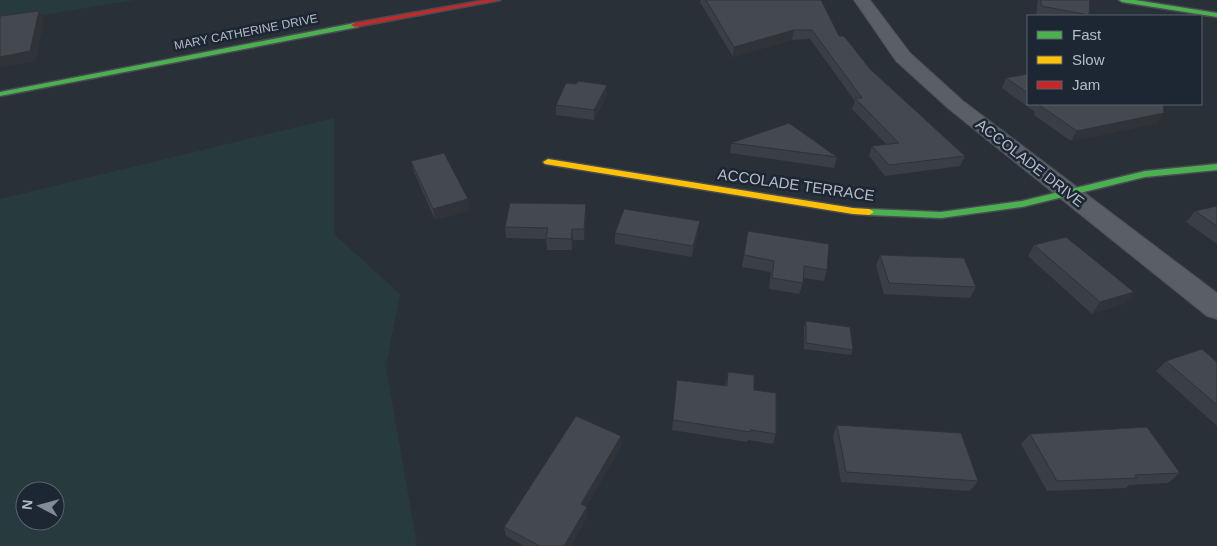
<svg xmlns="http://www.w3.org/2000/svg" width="1217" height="546" viewBox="0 0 1217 546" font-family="Helvetica,sans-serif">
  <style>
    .green { fill: #273a3e; fill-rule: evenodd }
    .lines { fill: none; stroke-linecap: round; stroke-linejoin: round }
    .street-casing { stroke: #484c53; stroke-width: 2 }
    .fast-casing { stroke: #484c53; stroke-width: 3 }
    .slow-casing { stroke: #484c53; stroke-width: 3 }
    .jam-casing { stroke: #484c53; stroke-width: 3 }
    .street { fill: #5a5e66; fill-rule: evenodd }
    .fast { fill: #4caf50; fill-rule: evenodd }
    .slow { fill: #ffc107; fill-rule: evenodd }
    .jam { fill: #c62828; fill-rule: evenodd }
    .wall { fill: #3a3f45 }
    .shaded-wall { fill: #303338 }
    .building { fill: #444950; stroke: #303338 }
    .labels { text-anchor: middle; stroke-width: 5; stroke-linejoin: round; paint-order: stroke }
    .far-street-label { font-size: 12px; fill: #b4bcc9; stroke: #1d2633 }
    .street-label { font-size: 15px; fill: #b4bcc9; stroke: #1d2633 }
  </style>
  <rect width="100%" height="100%" fill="#2a3038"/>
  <path class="green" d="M0 0H135L0 22Z
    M334 118V234L400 294 386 366 417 546H0V199ZM25 491H55V521H25Z"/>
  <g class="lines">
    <g class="street-casing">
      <path id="street" d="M854 0H870L910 53 963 101 1217 293V319L1207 316 949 109 896 61Z"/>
    </g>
    <g class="fast-casing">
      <path id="fast" d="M1119 0H1135L1217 13V17L1122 2Z
        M355 23H358V27L0 96V92Z
        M1217 164V170L1145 177 1022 207 941 218 869 215 864 212 869 209 941 212 1022 201 1145 171Z"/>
    </g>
    <g class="slow-casing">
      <path id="slow" d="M548 159 853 208 869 209 874 212 869 215 853 214 545 164 543 162Z"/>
    </g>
    <g class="jam-casing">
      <path id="jam" d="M486 0H500L355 27 351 25 355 23Z"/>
    </g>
    <use href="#street" class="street"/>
    <use href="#fast" class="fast"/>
    <use href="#slow" class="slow"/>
    <use href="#jam" class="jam"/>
  </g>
  <path class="wall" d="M701 0H821L839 36 870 69 965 156 960 166 885 176 869 156 872 146 886 144 852 109 855 101 810 39 792 40 733 57 700 2Z
    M1038 0H1090L1089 15 1088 16H1036Z
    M1028 74V104H1163L1158 123 1071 141 1034 115 1035 112 1002 88 1006 78Z
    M576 84 607 85V95L594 120 556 115V105Z
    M731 143 837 157 834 168 730 153Z
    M411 161 470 210 435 220 414 172Z
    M1217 206V244L1186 222 1195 211Z
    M586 215 584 240H573L572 250H547L546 239 506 238 505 227Z
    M748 231 827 270 824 281 803 278V283L799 294 769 289 771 272 742 267Z
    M698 232 692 257 615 244V233Z
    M1034 245 1125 303 1092 314 1028 256Z
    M880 255 976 287 970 298 884 294 876 266Z
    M806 321 853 350 851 355 804 349V327Z
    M1166 361 1217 362V426L1156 371Z
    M728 372 754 390 776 434 773 444 748 440 747 442 672 430 677 380 725 386Z
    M837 425 978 481 970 491 841 482 833 436Z
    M1030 434 1180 473 1168 483 1129 485 1126 488 1047 491 1021 444Z
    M621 436V447L586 507 587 517 571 546H524L506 536 504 527Z"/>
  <path class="shaded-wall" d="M39 11 44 20 36 61 0 68V57Z
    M794 30 792 40 733 57 734 47Z
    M607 85V95L594 120V110Z
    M1164 113 1158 123 1071 141 1077 131Z
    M468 199 470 210 435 220 433 209Z
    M586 204V215L584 240V229Z
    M700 221 698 232 692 257 693 246Z
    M572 229 573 240 572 250 571 239Z
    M1134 292 1125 303 1092 314 1100 302Z
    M621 436V447L582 514 581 504Z
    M587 507V517L571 546H564Z"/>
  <path class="building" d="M706 0H821L839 36H844L870 69 965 156 889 165 872 146 899 143 855 98H862L812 30H794L734 47Z
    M1041 0H1090L1089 15 1041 6Z
    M39 11 30 51 0 57V16Z
    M1028 74V93L1006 78Z
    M578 81 607 85 594 110 556 105 566 83 576 84Z
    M1044 104H1163L1164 113 1077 131 1039 105Z
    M789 123 837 157 731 143Z
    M444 153 468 199 433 209 411 161Z
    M510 203 586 204 584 229H572L571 239 546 238 548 228 505 227Z
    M1217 206V226L1195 211Z
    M624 209 700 221 693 246 615 233Z
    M748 231 829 244 827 270 804 266 803 283 772 278 774 261 744 255Z
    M1066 237 1134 292 1100 302 1034 245Z
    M880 255 964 258 976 287 889 283Z
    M806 321 850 327 853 350 806 343Z
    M1202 349 1217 362V405L1166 361Z
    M728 372 754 375V390L776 393V434L751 430 750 432 673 420 677 380 727 386Z
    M576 416 621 436 581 504 587 507 564 546H540L504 527Z
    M837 425 961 433 978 481 846 472Z
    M1147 427 1180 473 1135 475 1137 478 1057 481 1030 434Z"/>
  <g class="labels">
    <g class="far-street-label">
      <text transform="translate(246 32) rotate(-11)" y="4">MARY CATHERINE DRIVE</text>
    </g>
    <g class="street-label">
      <text transform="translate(1030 163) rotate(38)" y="5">ACCOLADE DRIVE</text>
      <text transform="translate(796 185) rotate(8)" y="5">ACCOLADE TERRACE</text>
    </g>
  </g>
  <rect x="1027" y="15" width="175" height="90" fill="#1d2633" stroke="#59626f"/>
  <rect x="1037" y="31" width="25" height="8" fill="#4caf50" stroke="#59626f"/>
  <text x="1072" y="40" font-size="15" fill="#b4bcc9">Fast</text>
  <rect x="1037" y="56" width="25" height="8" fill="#ffc107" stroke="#59626f"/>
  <text x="1072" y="65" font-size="15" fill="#b4bcc9">Slow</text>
  <rect x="1037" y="81" width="25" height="8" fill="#c62828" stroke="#59626f"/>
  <text x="1072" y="90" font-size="15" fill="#b4bcc9">Jam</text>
  <g transform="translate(40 506) rotate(276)"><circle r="24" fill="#1d2633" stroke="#59626f"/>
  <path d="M0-4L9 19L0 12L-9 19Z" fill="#848b96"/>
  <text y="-8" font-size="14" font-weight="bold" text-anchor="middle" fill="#b4bcc9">N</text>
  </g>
</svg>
